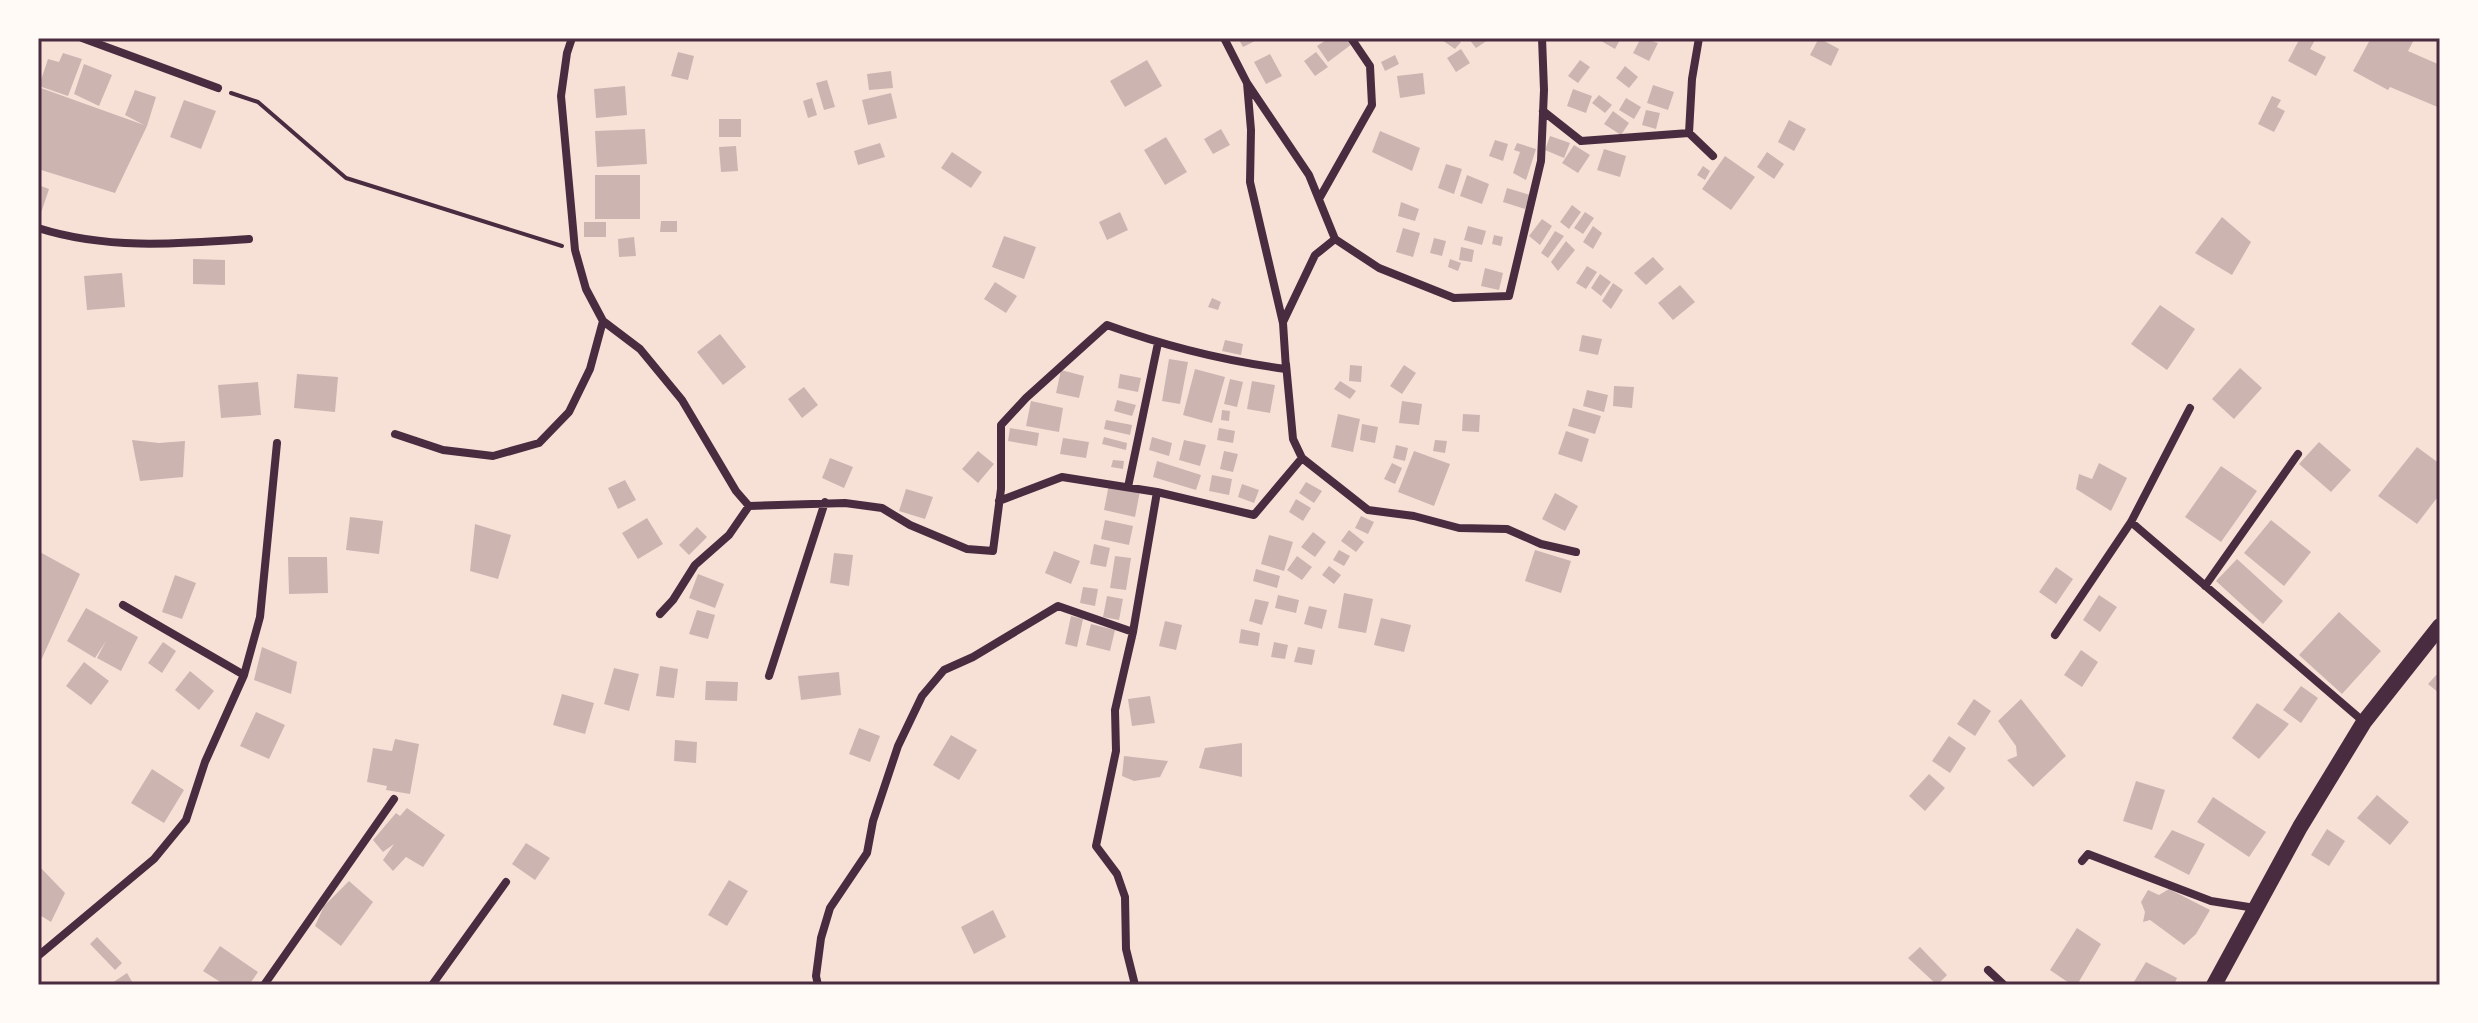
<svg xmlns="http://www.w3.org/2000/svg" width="2478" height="1023" viewBox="0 0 2478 1023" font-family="Overpass,sans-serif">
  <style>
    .building { fill: #ccb4b1 }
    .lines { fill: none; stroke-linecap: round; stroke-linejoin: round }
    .path { stroke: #4a2c40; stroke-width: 4 }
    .minor { stroke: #4a2c40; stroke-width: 8 }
    .secondary { stroke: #4a2c40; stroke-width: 16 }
    .neatline { fill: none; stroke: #4a2c40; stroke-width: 3 }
  </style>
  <rect width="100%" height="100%" fill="#f7e1d7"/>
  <path class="building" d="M1238 38H1261L1243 47Z
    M1329 38H1348L1352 44 1328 62 1317 46Z
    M1439 38H1456L1461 42 1455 49Z
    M1468 38H1491L1476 48Z
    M1596 38H1621L1615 49Z
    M1641 38 1658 43 1649 61 1633 53Z
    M1819 38 1839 49 1831 66 1810 55Z
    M2300 38H2316L2310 49 2326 57 2316 76 2288 61Z
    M2371 38H2415L2408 51 2440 65V108L2390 87 2388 90 2353 71Z
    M1461 49 1470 63 1456 72 1447 58Z
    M678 52 694 56 688 80 671 76Z
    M1316 52 1328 67 1315 76 1304 61Z
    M63 53 82 59 68 96 39 86 48 59 59 62Z
    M1270 54 1282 76 1266 84 1254 62Z
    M1395 55 1399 64 1385 71 1381 62Z
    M1147 60 1162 86 1125 107 1110 81Z
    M1580 60 1590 67 1578 83 1568 76Z
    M84 64 112 75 99 106 74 94Z
    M1625 66 1638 77 1629 88 1616 78Z
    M891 71 893 88 869 90 867 74Z
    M1423 73 1425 94 1400 98 1397 76Z
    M827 80 835 107 824 110 816 83Z
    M1653 85 1674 92 1668 110 1647 103Z
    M625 86 627 115 596 118 594 89Z
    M38 87 144 125 125 115 135 90 156 97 147 126 115 193 38 169Z
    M1573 89 1592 96 1586 113 1567 106Z
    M891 93 897 118 868 125 862 100Z
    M1599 95 1612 105 1605 113 1592 103Z
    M2272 96 2281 100 2277 107 2285 111 2274 132 2258 124Z
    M812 98 817 115 808 118 803 101Z
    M1626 98 1641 107 1634 119 1619 110Z
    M184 100 216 111 201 149 170 137Z
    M1646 110 1660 113 1656 129 1642 125Z
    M1613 111 1629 123 1621 135 1604 124Z
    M719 119H741V137H719Z
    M1789 120 1806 129 1794 151 1778 142Z
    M645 129 647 164 597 167 595 131Z
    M1221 129 1230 145 1213 154 1204 139Z
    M1380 131 1420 148 1412 171 1372 152Z
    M1550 136 1570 143 1564 158 1545 150Z
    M1166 137 1187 172 1165 185 1144 150Z
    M1495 140 1508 144 1503 161 1489 156Z
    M880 143 885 157 858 165 854 151Z
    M1517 143 1536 149 1526 180 1513 173 1520 152 1514 150Z
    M1574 145 1590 155 1578 173 1562 163Z
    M736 146 738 171 721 172 719 147Z
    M1604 149 1626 156 1620 177 1597 170Z
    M952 152 982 172 971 188 941 168Z
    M1767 152 1784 164 1774 179 1757 167Z
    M1725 156 1755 177 1731 210 1702 189Z
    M1446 164 1462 169 1454 194 1438 188Z
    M1703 166 1710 171 1705 180 1697 175Z
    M595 175H640V219H595Z
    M1467 175 1489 184 1482 204 1460 196Z
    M38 185 49 189 39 219H38Z
    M1507 188 1530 195 1525 209 1503 202Z
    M1401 202 1419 209 1415 221 1398 216Z
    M1572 205 1581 212 1569 229 1560 222Z
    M1120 212 1128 230 1107 240 1099 222Z
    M1585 212 1594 218 1583 234 1574 228Z
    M2222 217 2251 242 2232 275 2195 253Z
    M1542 219 1552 226 1540 245 1529 236Z
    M661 221H677V232H660Z
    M584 222H606V237H584Z
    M1468 226 1486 231 1482 245 1464 240Z
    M1593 226 1602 233 1593 249 1583 242Z
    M1403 228 1420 233 1413 257 1396 252Z
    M1555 231 1564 236 1548 258 1541 253Z
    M1494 235 1503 237 1501 246 1492 244Z
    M1004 236 1036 247 1024 279 992 267Z
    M634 237 636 256 619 257 618 239Z
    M1434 238 1446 241 1442 256 1430 253Z
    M1566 241 1575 250 1558 271 1551 262Z
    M1461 247 1474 250 1472 262 1459 260Z
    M1653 257 1664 269 1646 285 1634 273Z
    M193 259 225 260V285L193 284Z
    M1450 259 1461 263 1458 271 1448 267Z
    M1587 266 1597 272 1586 289 1576 283Z
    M1485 268 1503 273 1499 290 1481 286Z
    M122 273 125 307 87 310 84 276Z
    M1600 274 1611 282 1601 296 1591 288Z
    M995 282 1017 296 1006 313 984 299Z
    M1613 283 1623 290 1611 309 1602 301Z
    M1680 285 1695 302 1673 320 1658 303Z
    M1212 298 1221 302 1218 310 1208 307Z
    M2160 305 2195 329 2167 370 2131 344Z
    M720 334 746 367 723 385 697 352Z
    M1582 335 1602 339 1598 355 1579 351Z
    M1225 340 1243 344 1241 355 1222 351Z
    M1169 359 1188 362 1180 404 1162 401Z
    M1350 365 1362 366 1361 382 1349 381Z
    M1404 365 1416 373 1402 394 1390 386Z
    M2240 368 2262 388 2234 419 2212 399Z
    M1195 369 1225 377 1212 423 1183 415Z
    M1061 370 1084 376 1079 398 1056 393Z
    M297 374 338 377 335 412 294 408Z
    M1120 374 1141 378 1138 392 1118 388Z
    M1230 379 1243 382 1237 407 1224 404Z
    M1252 381 1275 385 1270 413 1247 409Z
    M1340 381 1356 391 1350 399 1334 389Z
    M258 382 261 415 221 418 218 385Z
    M1614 386 1634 387 1632 408 1613 406Z
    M804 387 818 405 802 418 788 399Z
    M1587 390 1608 395 1604 412 1583 406Z
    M1117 400 1136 405 1132 416 1114 411Z
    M1031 401 1063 408 1059 432 1026 426Z
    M1402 401 1422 404 1419 425 1399 423Z
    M1573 408 1601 416 1595 434 1568 426Z
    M1222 410 1230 411 1229 421 1221 420Z
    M1338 414 1360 419 1353 452 1331 447Z
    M1463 414 1480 415 1479 432 1462 431Z
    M1106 420 1132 425 1130 435 1104 429Z
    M1362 424 1378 427 1375 443 1360 440Z
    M1010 428 1039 433 1037 446 1008 441Z
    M1219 428 1235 431 1233 443 1217 440Z
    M1566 431 1589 439 1582 462 1558 454Z
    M1104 437 1127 443 1126 450 1102 444Z
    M1152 437 1172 443 1169 456 1149 450Z
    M1063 438 1089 442 1086 458 1060 454Z
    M132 440 159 443 185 441 183 477 140 481Z
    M1184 440 1206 445 1200 466 1179 460Z
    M1435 440 1447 441 1445 453 1433 451Z
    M2319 442 2351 470 2331 492 2299 464Z
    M1396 445 1408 448 1405 461 1393 458Z
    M2417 447 2440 464V494L2417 524 2378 496Z
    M978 451 994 464 978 483 962 469Z
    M1224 451 1238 454 1233 472 1220 469Z
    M1414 451 1450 464 1434 506 1398 492Z
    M830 458 853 467 844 488 822 478Z
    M1113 460 1124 461 1123 469 1111 467Z
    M1157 461 1201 475 1196 490 1153 477Z
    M1392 463 1402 468 1395 484 1384 479Z
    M2099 463 2127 478 2111 511 2076 489 2079 474 2092 479Z
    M2221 466 2257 491 2221 542 2185 517Z
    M1212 475 1232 479 1229 495 1209 491Z
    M625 480 636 500 618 509 608 488Z
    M1306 482 1322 491 1314 503 1299 493Z
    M1109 484 1140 491 1135 517 1104 510Z
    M1242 484 1259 490 1254 503 1238 497Z
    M906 489 933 497 925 519 899 511Z
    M1555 493 1578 506 1565 531 1542 519Z
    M1296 499 1311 508 1303 521 1289 512Z
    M1361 516 1374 522 1368 534 1355 528Z
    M350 517 383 521 379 554 346 550Z
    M647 518 663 544 638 559 622 533Z
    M1105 520 1133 526 1129 545 1101 539Z
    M2271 520 2311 552 2284 586 2244 553Z
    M475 524 511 535 498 579 470 571Z
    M697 527 707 537 689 555 679 545Z
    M1349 530 1364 542 1356 552 1341 541Z
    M1313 532 1326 542 1315 557 1301 547Z
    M1269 535 1293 542 1284 571 1261 564Z
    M1094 544 1110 548 1106 567 1090 564Z
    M1339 550 1350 556 1344 566 1333 560Z
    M1535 550 1571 561 1561 593 1525 581Z
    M38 551 80 574 38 667Z
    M1054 551 1080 561 1071 584 1045 573Z
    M834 553 853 555 849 586 830 583Z
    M1115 556 1131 558 1126 590 1110 588Z
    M1297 556 1312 567 1302 580 1287 570Z
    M288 557H327L328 593 289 594Z
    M2237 559 2283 601 2263 624 2216 581Z
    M1329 566 1341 575 1334 584 1322 575Z
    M2056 567 2073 579 2056 604 2039 592Z
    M1256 569 1280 576 1277 588 1253 581Z
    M698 574 724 584 715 608 689 598Z
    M175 575 196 583 182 619 162 612Z
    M1083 587 1098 589 1095 606 1080 603Z
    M1344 593 1373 599 1366 633 1338 628Z
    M1278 595 1299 600 1296 613 1275 608Z
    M2099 595 2117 607 2100 632 2083 620Z
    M1107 596 1123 599 1119 620 1103 617Z
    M1255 599 1269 602 1262 625 1249 621Z
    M1309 606 1327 610 1322 629 1304 624Z
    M86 608 138 637 121 671 97 658 106 641 95 658 67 641Z
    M697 610 715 615 708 639 689 634Z
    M2339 612 2381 651 2342 694 2299 655Z
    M1071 616 1083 619 1077 647 1065 644Z
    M1381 618 1411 625 1404 652 1374 645Z
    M1165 621 1182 625 1176 650 1159 646Z
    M1091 624 1115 630 1110 651 1086 645Z
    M1241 629 1260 633 1258 646 1239 643Z
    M163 642 176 651 162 673 148 663Z
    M1274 642 1288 645 1285 659 1271 657Z
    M262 647 297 662 291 694 254 680Z
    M1298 647 1315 650 1312 665 1294 662Z
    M2081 650 2098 662 2082 687 2064 675Z
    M84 662 109 681 91 705 66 686Z
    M660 666 678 669 674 698 656 696Z
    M614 668 639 674 629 711 604 704Z
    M190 671 214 691 199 710 175 690Z
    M2440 671V694L2428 684Z
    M839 672 841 695 801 700 798 676Z
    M706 681 738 682 737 701 705 700Z
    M2301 686 2318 698 2301 723 2283 710Z
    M562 694 594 703 585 734 553 725Z
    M1150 696 1155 723 1132 726 1128 699Z
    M1974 699 1991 711 1975 736 1957 724Z
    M2021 699 2066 756 2033 787 2007 760 2017 756 2016 746 1998 721Z
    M2257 703 2289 724 2259 759 2232 738Z
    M256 712 285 725 269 759 240 746Z
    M859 728 880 736 870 762 849 754Z
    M951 735 977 750 959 780 933 765Z
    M1949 736 1966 748 1950 773 1932 761Z
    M395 739 419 744 410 794 386 790 387 786 367 782 373 748 392 751Z
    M675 740 697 742 696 763 674 761Z
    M1242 743V777L1199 768 1205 748Z
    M1124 756 1168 761 1160 777 1134 781 1122 776Z
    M152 769 184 790 164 823 131 803Z
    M1929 774 1945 788 1925 811 1909 796Z
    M2136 781 2165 790 2152 830 2123 821Z
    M2377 795 2409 822 2390 845 2357 818Z
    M2213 797 2266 832 2249 857 2197 822Z
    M407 808 445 835 423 867 406 857 393 871 383 860 394 844 383 852 373 840 396 813 400 816Z
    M2327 829 2345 841 2329 866 2311 855Z
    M2172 830 2205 844 2189 875 2154 857Z
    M526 843 550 858 535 880 512 864Z
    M38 865 65 893 51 922 38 914Z
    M729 880 748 891 727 926 708 915Z
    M349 881 373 902 341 946 315 926 324 906Z
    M2169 889 2210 910 2196 934 2184 945 2150 920 2143 922 2145 912 2141 902 2148 890 2159 895Z
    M993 910 1006 937 974 954 961 927Z
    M2077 928 2101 944 2077 985H2072L2050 970Z
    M97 937 122 963 115 970 90 944Z
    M220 946 258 972 249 985H225L203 971Z
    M1920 947 1947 975 1937 985 1908 958Z
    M2146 962 2177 978 2174 985H2132Z
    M127 973 134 985H109Z"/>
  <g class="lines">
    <path class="path" d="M231 93 258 102 346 178 562 246"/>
    <path class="minor" d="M82 38 218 88
      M572 38 567 53 561 96 575 250 586 289 603 321 640 349 682 400 736 491 749 506 729 535 695 565 673 600 660 614
      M1699 38 1692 79 1689 133 1713 156
      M1247 83 1309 175 1335 239 1379 268 1454 298 1509 296 1541 161 1544 90 1542 38
      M1543 111 1581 141 1689 133
      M1319 199 1372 105 1370 66 1351 38
      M38 228C107 250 178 244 249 239
      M1283 322 1315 255 1335 239
      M1286 364 1293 439 1302 458 1368 510 1414 516 1459 528 1507 529 1541 544 1576 552
      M395 434 443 450 493 456 539 443 569 412 590 369 603 321
      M1128 487 1158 343
      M1157 492 1254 515 1302 458
      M999 501 1062 477 1157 492 1133 632 1115 710 1116 751 1096 846 1117 874 1125 897 1126 949 1135 985
      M749 506 845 503 882 508 910 525 967 549 993 551 1001 489V425L1026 398 1107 325C1165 346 1225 361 1286 369L1283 323 1250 182 1251 130 1247 83 1224 38
      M2131 522 2364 722
      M2205 586 2298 454
      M123 605 244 675
      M2055 635 2131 522 2190 408
      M769 676 825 502
      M2082 861 2088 854 2211 901 2255 908
      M38 956 154 859 186 820 205 762 244 675 260 617 277 443
      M1988 970 2004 985
      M264 985 394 799
      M432 985 506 882
      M818 985 816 976 821 938 830 908 867 853 873 821 898 746 922 696 944 670 973 657 1058 606 1133 632"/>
    <path class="secondary" d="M2214 985 2300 827 2364 722 2440 626"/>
  </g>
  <rect width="2478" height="1023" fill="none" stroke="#fffaf5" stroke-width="80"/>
  <rect x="40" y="40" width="2398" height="943" class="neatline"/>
</svg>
